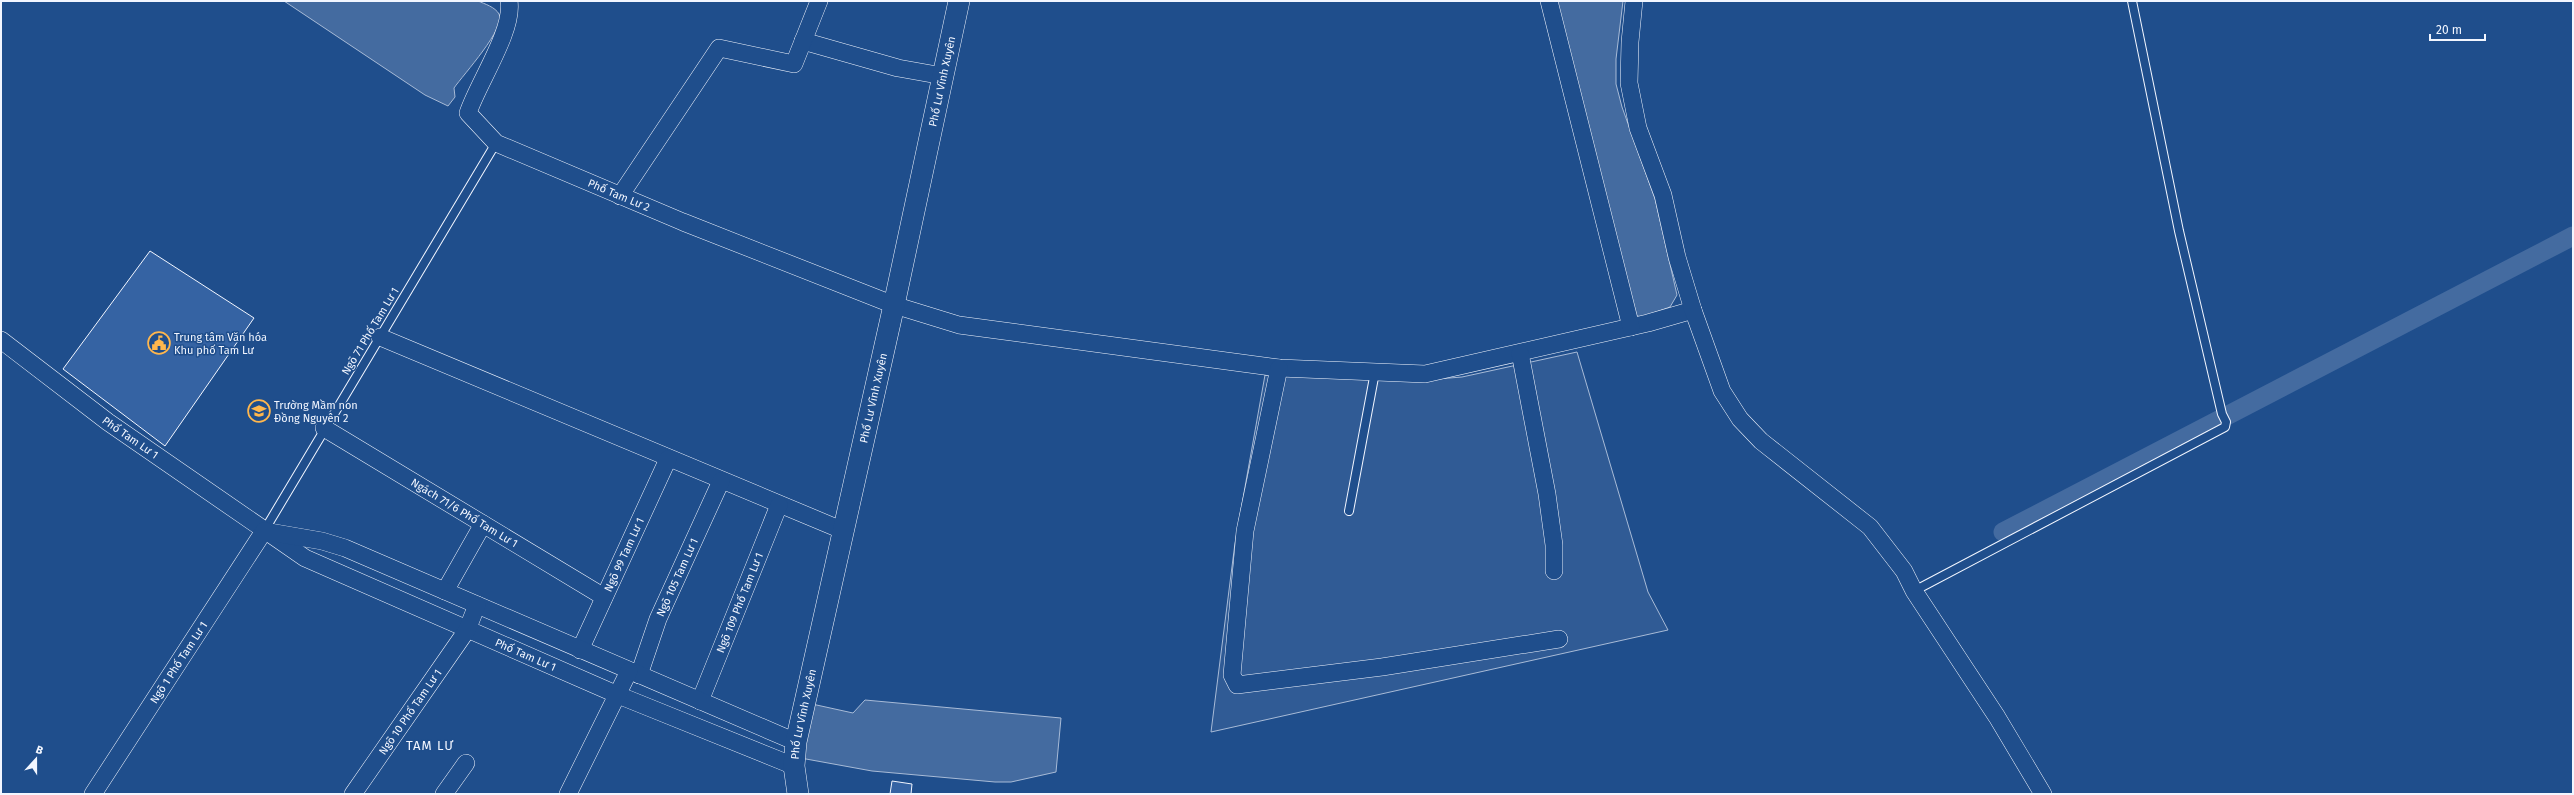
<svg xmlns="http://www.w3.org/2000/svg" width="2574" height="795" viewBox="0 0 2574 795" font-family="'Fira Sans',sans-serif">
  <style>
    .built { fill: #305b95; stroke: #a8bbd7 }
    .water { fill: #446ba0; stroke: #a8bbd7 }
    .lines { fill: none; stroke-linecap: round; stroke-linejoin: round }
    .canal { stroke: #446ba0; stroke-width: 19 }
    .building { fill: #3563a3; stroke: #f2f6ff }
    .service-casing { stroke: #f2f6ff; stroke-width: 10 }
    .minor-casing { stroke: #f2f6ff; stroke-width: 18 }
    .tertiary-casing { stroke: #f2f6ff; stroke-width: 22 }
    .service { stroke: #1f4e8c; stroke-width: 8 }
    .minor { stroke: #1f4e8c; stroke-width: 17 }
    .tertiary { stroke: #1f4e8c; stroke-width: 21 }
    .labels { text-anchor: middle; stroke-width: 3; stroke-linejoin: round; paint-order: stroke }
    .street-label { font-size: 11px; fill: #f2f6ff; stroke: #1f4e8c }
    .poi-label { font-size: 11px; fill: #f2f6ff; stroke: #1f4e8c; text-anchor: start }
    .quarter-label { font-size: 13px; letter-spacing: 1px; fill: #f2f6ff; stroke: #1f4e8c }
  </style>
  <rect width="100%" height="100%" fill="#1f4e8c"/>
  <path class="built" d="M1577 352 1648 592 1668 630 1211 732 1235 543 1265 375 1411 381 1462 377Z"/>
  <path class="water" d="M284 1H478C485 4 495 7 499 14 507 27 463 75 454 88L455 97 448 106 425 95Z
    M1556 1H1623L1616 59V84L1622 107 1655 199 1677 295 1670 307 1642 317 1633 315Z
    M865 700 1061 718 1056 772 1011 782H995L872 771 795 757 812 704 853 713Z"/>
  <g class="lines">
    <path class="canal" d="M2003 532 2573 236"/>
  </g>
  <path class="building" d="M150 251 254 318 165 446 63 369Z
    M892 781 912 784 911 794H890Z"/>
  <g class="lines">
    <g class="service-casing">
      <path id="service" d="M1349 511 1375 372
        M264 531 496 143
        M1914 591 2225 427 2226 422 2222 414 2179 231 2132 1"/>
    </g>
    <g class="minor-casing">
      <g id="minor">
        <path id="s1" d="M509 1C514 30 478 83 468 113L496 143 683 222 894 305 959 325 1279 368 1425 374 1648 323 1693 310"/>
        <path d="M1549 1 1631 327"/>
        <path d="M1634 1 1630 42 1629 83 1638 128 1663 195 1677 257 1693 310 1722 391 1740 419 1761 441 1870 527 1904 571 1914 591 1997 717 2043 794"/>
        <path d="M803 41 898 68 943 76"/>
        <path d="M620 196 719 48 794 64 819 1"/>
        <path d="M380 337 844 531"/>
        <path id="s2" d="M1 340 108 422 305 558 618 695 794 766"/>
        <path d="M1520 353 1547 494 1554 545V571"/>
        <path d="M1279 368 1245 531 1232 675 1237 685 1382 667 1559 639"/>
        <path id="s3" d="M324 428 604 597"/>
        <path d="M445 591 483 524"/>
        <path id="s4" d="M580 650 668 459"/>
        <path id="s5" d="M639 675 658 619 721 481"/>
        <path id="s6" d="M700 701 779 505"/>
        <path id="s7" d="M93 794 264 531 322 541 345 548 796 742"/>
        <path id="s8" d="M353 794 467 630 477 605"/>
        <path d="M444 794 466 763"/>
        <path d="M568 794 629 671"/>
      </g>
    </g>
    <g class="tertiary-casing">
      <g id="tertiary">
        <path id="s9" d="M798 794 794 766 796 742 894 305 959 1"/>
      </g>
    </g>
    <use href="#service" class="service"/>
    <use href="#minor" class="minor"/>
    <use href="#tertiary" class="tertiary"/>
  </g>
  <defs>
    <g id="civic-ring" transform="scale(1.15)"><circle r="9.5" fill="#1f4e8c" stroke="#ffb74d" stroke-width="1.5"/><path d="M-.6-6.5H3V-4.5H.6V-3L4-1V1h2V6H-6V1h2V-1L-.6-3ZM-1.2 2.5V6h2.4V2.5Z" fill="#ffb74d"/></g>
    <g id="school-ring" transform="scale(1.15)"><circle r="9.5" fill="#1f4e8c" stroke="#ffb74d" stroke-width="1.5"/><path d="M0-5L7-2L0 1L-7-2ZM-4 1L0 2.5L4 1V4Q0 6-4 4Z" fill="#ffb74d"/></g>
  </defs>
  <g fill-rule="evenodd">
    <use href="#civic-ring" x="159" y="343"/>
    <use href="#school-ring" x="259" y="411"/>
  </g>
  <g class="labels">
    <g class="street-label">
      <text dy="4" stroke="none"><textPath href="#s9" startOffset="729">Phố Lư Vĩnh Xuyên</textPath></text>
      <text dy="4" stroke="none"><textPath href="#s1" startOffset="295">Phố Tam Lư 2</textPath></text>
      <text transform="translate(370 331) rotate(-59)" y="4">Ngõ 71 Phố Tam Lư 1</text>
      <text dy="4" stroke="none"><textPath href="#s9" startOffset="405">Phố Lư Vĩnh Xuyên</textPath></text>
      <text dy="4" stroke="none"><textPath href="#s2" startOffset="162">Phố Tam Lư 1</textPath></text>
      <text dy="4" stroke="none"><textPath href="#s3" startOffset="164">Ngách 71/6 Phố Tam Lư 1</textPath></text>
      <text dy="4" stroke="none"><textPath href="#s4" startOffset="105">Ngõ 99 Tam Lư 1</textPath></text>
      <text dy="4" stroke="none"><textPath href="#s5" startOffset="105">Ngõ 105 Tam Lư 1</textPath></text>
      <text dy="4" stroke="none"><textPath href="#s6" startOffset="106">Ngõ 109 Phố Tam Lư 1</textPath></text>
      <text dy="4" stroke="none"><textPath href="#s2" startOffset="615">Phố Tam Lư 1</textPath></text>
      <text dy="4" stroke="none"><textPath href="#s7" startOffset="157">Ngõ 1 Phố Tam Lư 1</textPath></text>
      <text dy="4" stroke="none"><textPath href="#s8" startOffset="100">Ngõ 10 Phố Tam Lư 1</textPath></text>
      <text dy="4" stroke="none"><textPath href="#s9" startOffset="81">Phố Lư Vĩnh Xuyên</textPath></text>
    </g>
    <g class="poi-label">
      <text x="174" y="341">Trung tâm Văn hóa<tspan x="174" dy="13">Khu phố Tam Lư</tspan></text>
      <text x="274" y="409">Trường Mầm non<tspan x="274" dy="13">Đồng Nguyên 2</tspan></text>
    </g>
    <g class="quarter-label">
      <text x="430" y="750">TAM LƯ</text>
    </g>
  </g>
  <rect width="2574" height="795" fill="none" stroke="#f2f6ff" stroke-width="4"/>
  <g transform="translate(36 759) rotate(21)" stroke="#1f4e8c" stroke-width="3" paint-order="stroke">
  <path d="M0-3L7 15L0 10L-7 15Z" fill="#f2f6ff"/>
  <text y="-6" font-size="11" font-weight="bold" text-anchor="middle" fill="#f2f6ff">B</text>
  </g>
  <path d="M2430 34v6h55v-6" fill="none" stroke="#f2f6ff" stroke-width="2"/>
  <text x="2436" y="34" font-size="12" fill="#f2f6ff" stroke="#1f4e8c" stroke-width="3" paint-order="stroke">20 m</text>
</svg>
